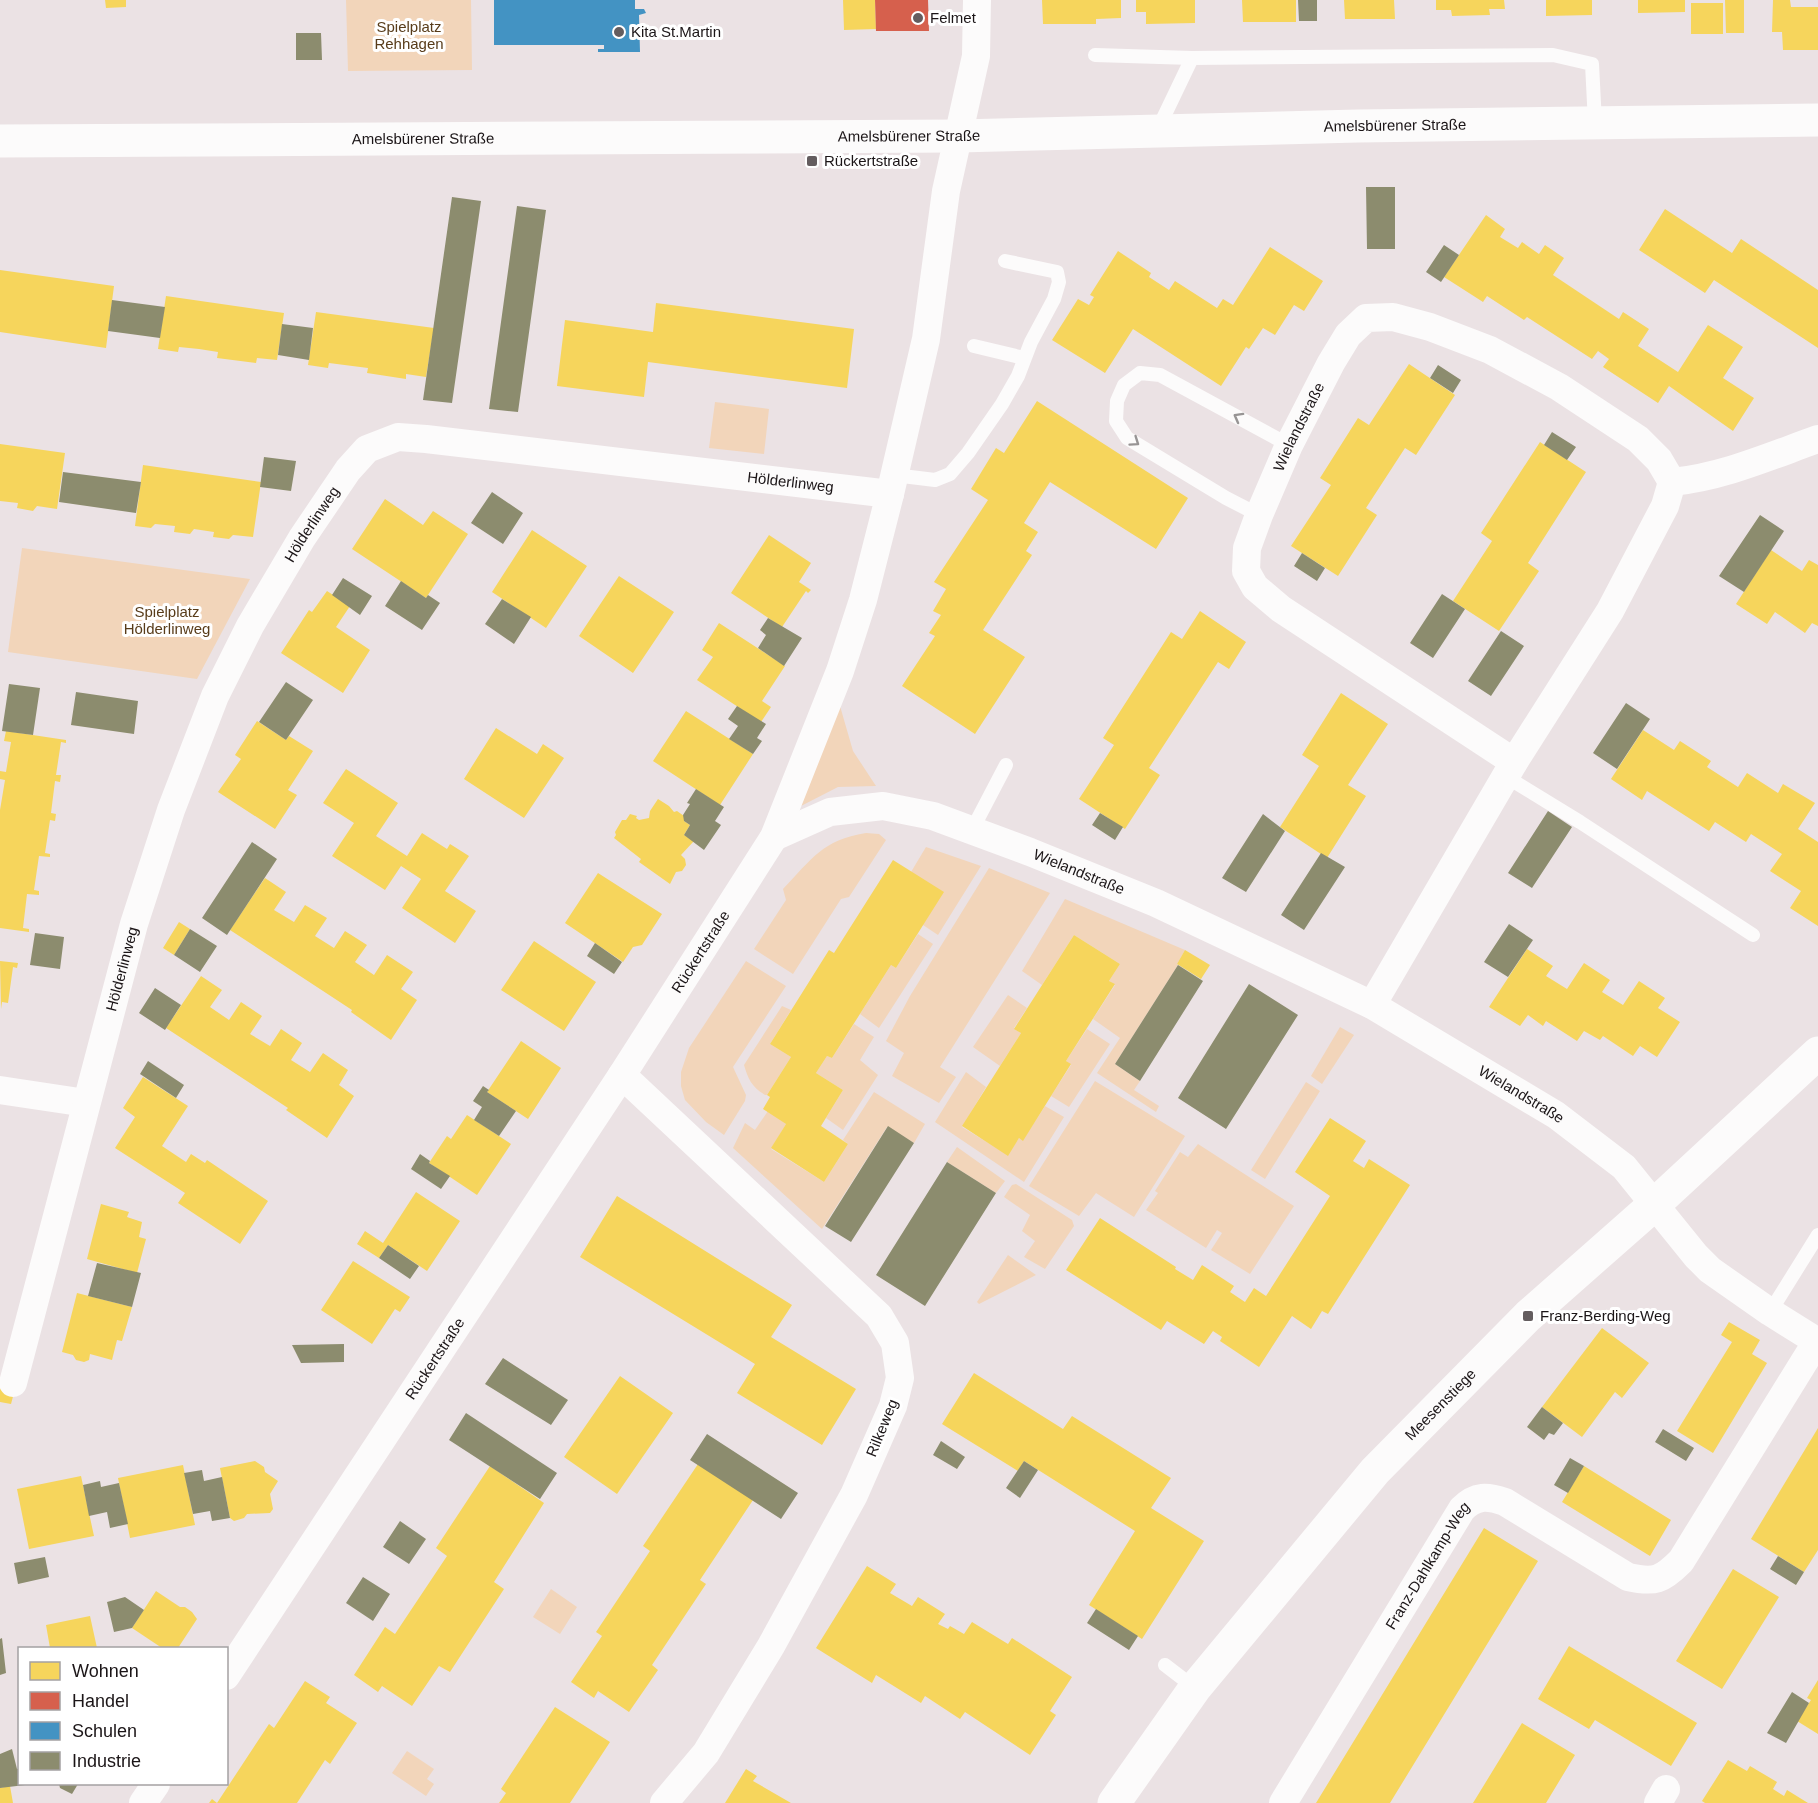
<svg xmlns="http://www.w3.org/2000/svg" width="1818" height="1803" viewBox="0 0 1818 1803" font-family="Arial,sans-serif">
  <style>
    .green { fill: #f2d5ba }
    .homes { fill: #f6d55c }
    .shops { fill: #d6604d }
    .schools { fill: #4393c3 }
    .industry { fill: #8c8c6e }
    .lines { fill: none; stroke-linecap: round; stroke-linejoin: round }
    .service { stroke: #fcfbfb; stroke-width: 14 }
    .minor { stroke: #fcfbfb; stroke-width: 28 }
    .tertiary { stroke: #fcfbfb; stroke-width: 33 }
    .oneway { stroke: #979494 }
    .poi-dot { fill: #645d5f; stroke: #fff; stroke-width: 2 }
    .labels { text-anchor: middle; stroke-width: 6; stroke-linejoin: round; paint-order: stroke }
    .poi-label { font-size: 15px; fill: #1b1517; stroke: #fff; text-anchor: start }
    .park-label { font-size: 15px; fill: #583c1a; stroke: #fff }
    .street-label { font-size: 15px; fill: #1b1517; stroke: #fff }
  </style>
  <rect width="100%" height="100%" fill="#ebe2e4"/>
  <path class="green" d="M346 0H471L472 70 348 71Z
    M715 402 769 409 764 454 709 448Z
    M22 548 250 579 197 679 8 652Z
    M840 706 853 751 876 786 838 787 801 806Z
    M866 833 879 834 886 840 849 897 841 899 793 974 754 949 786 900 783 889C812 859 822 840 866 833Z
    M926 847 981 866 938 935 923 925 911 872Z
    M989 868 1050 893 940 1067 956 1077 939 1103 892 1076 904 1053 886 1041 910 996Z
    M1065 899 1185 950 1177 964 1178 965 1115 1064 1140 1081 1134 1090 1159 1106 1156 1112 1097 1073 1120 1038 1093 1019 1115 985 1109 981 1120 964 1074 935 1042 985 1022 971Z
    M918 934 933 944 879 1028 860 1014 891 965 896 968Z
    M746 961 786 986 733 1067 746 1095 745 1101 724 1135 706 1122 685 1100 681 1086V1072L689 1048Z
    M1008 995 1027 1008 1014 1028 1021 1033 1000 1066 973 1047Z
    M782 1006 791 1010 770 1044 791 1057 767 1095H765C752 1087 748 1079 744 1065Z
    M854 1024 874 1037 860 1060 878 1075 843 1130 826 1118 843 1090 816 1073 827 1056 832 1058Z
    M1340 1027 1354 1035 1322 1084 1311 1076Z
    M1087 1029 1110 1044 1069 1107 1051 1096 1071 1065 1066 1061Z
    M966 1072 986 1087 962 1127 1008 1155 1019 1138 1023 1140 1045 1106 1064 1117 1024 1182 935 1122Z
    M1095 1081 1185 1136 1134 1217 1096 1193 1079 1216 1029 1186Z
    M1306 1082 1320 1091 1265 1179 1251 1170Z
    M874 1092 925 1124 914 1143 887 1127 822 1229 733 1148 745 1123 755 1130 768 1111 786 1124 771 1149 824 1182 848 1144 843 1140Z
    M1198 1144 1294 1206 1250 1274 1211 1250 1222 1233 1217 1230 1206 1248 1146 1210 1158 1193 1155 1191 1180 1152 1188 1157Z
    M957 1147 1005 1181 996 1193 947 1162Z
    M1016 1184 1072 1220 1074 1226 1045 1269 1024 1257 1035 1241 1022 1231 1030 1215 1004 1197 1012 1185Z
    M1008 1255 1036 1275 979 1304 977 1302Z
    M551 1589 577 1607 560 1634 533 1617Z
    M407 1751 434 1769 427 1779 434 1784 426 1796 392 1773Z"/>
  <path class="homes" d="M105 0H126V7L106 8Z
    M843 0H875L876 29 844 30Z
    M1042 0H1121V18L1096 19V24H1043Z
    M1136 0H1195V23L1146 24V12H1136Z
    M1242 0H1296V22H1243Z
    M1344 0H1394L1395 19H1345Z
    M1436 0H1504L1505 9H1489L1490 15 1452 16 1451 10H1436Z
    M1546 0H1592V15L1546 16Z
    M1638 0H1685V12L1638 13Z
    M1725 0H1744V33H1726Z
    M1773 0H1790L1791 7H1818V50H1783L1782 32H1772Z
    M1691 3H1723V34H1691Z
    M1665 209 1732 253 1741 239 1818 290V348L1714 280 1705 293 1639 250Z
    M1486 215 1505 229 1500 237 1518 248 1522 242 1539 254 1545 245 1564 258 1553 275 1619 319 1623 312 1649 329 1638 346 1678 372 1708 325 1743 347 1723 378 1754 398 1733 431 1669 386 1658 403 1603 367 1609 359 1598 351 1592 359 1527 317 1524 320 1487 296 1483 302 1444 277Z
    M1270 247 1323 281 1304 311 1294 305 1275 335 1263 328 1249 349 1246 347 1221 386 1133 329 1105 373 1052 340 1078 299 1089 305 1094 297 1090 295 1118 251 1151 273 1149 277 1169 290 1175 281 1217 308 1223 299 1233 305Z
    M0 270 114 286 106 348 0 332Z
    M166 296 284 313 277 360 257 358 256 363 217 358 218 352 199 349 179 347 178 352 158 349Z
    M656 303 854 329 847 388 648 362 644 397 557 386 565 320 653 332Z
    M316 312 434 328 426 377 406 374V379L367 373 368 368 329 363 328 368 308 365Z
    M1409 364 1455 395 1416 455 1405 448 1366 508 1377 515 1338 576 1291 546 1331 485 1320 478 1358 418 1369 425Z
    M1037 401 1188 498 1156 549 1050 482 1024 523 1038 532 1026 551 1032 555 983 630 1025 657 975 734 902 686 935 636 929 633 941 615 933 611 946 589 934 582 988 500 971 489 996 448 1004 453Z
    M1540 442 1586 472 1528 563 1539 571 1499 631 1453 601 1492 541 1481 533Z
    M0 444 65 453 57 509 37 506 33 511 17 508 18 503 0 501Z
    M143 465 261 482 253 537 233 535 229 539 213 537 214 532 194 529 190 534 174 532 175 526 155 524 151 528 135 526Z
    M385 499 423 525 433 511 468 534 426 598 352 549Z
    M532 530 587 566 546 628 492 592Z
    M769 535 811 563 799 582 811 590 808 593 806 591 782 627 731 593Z
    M1771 550 1802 571 1809 560 1818 565V626L1812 623 1805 633 1775 612 1767 624 1736 604Z
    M619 576 674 612 633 673 579 636Z
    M327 591 350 606 336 627 370 650 343 693 281 653 309 610 312 612Z
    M1200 611 1246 642 1229 669 1218 662 1201 688 1149 768 1160 775 1125 829 1079 799 1114 745 1103 738 1171 632 1182 639Z
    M719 623 785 666 762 701 771 707 761 722 697 680 713 657 702 650Z
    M1341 693 1388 724 1348 785 1366 796 1327 858 1280 827 1319 766 1302 755Z
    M686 711 753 754 720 805 653 761Z
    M257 721 286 740 289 736 313 751 288 790 297 795 275 829 218 792 241 759 235 755Z
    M496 728 537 754 543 744 564 758 524 818 464 779Z
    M1643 730 1674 750 1680 741 1711 761 1707 767 1738 787 1747 773 1778 793 1783 784 1815 803 1798 829 1818 842V926L1790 908 1801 891 1770 871 1782 854 1751 834 1746 842 1715 822 1709 831 1647 791 1642 800 1611 779Z
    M6 731 66 740V743L61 742 56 775H61L60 782 55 781 51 813 56 814 55 821 50 820 45 853 50 854V857L39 856 34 890 39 891V895L27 894 23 928 29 929V932L0 928V810L5 780 0 779V771L6 772 11 742 4 741Z
    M346 769 398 803 376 836 407 856 422 833 447 849 450 844 469 856 445 891 476 911 455 943 402 908 421 879 401 866 385 890 332 856 354 823 323 803Z
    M658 799 669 806 674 812 677 811 684 816V821L690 825 684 835 694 841 681 855 685 859 686 865 682 871 676 872 670 884 639 862 641 859 614 838 616 835 615 832 622 820H626L630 814 637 816 636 818 639 820 649 818 650 811Z
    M893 860 944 892 896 968 891 965 832 1058 827 1056 816 1073 843 1090 821 1126 848 1144 824 1182 771 1148 786 1124 763 1109 770 1097 767 1095 791 1057 770 1044 829 950 834 953Z
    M598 873 662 914 642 945 633 947 623 962 565 923Z
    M265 878 286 892 274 910 294 922 305 905 327 918 315 936 334 948 345 931 367 945 355 962 374 975 387 955 413 972 401 989 417 1000 391 1040 351 1012 352 1010 230 930Z
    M179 922 190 929 174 955 163 948Z
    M1074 935 1120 964 1109 981 1115 984 1066 1061 1071 1064 1023 1141 1019 1138 1008 1156 962 1126 1021 1033 1014 1029Z
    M534 941 596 982 564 1031 501 990Z
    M1527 949 1553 966 1546 976 1567 989 1584 963 1610 980 1602 992 1623 1005 1639 981 1665 998 1658 1008 1680 1022 1657 1057 1640 1046 1633 1056 1603 1036 1600 1040 1584 1031 1577 1041 1546 1021 1543 1026 1528 1015 1520 1026 1489 1007Z
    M1185 950 1210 965 1201 979 1177 964Z
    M0 961 18 963 17 968 13 967 8 1003 2 1002 1 1009Z
    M201 976 222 990 210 1007 229 1020 241 1002 262 1016 250 1034 270 1046 281 1029 302 1043 291 1060 310 1072 323 1053 348 1070 339 1085 354 1096 327 1138 286 1110 288 1108 166 1028Z
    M521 1041 561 1068 528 1119 487 1092Z
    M143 1077 188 1106 162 1146 186 1162 191 1154 205 1163 207 1160 268 1201 240 1244 178 1203 185 1193 115 1148 135 1117 123 1108Z
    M467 1115 511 1144 477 1195 429 1163 447 1136 451 1139Z
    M1330 1118 1366 1141 1353 1161 1364 1168 1369 1159 1410 1185 1328 1314 1322 1311 1311 1329 1292 1316 1259 1367 1220 1341 1222 1337 1213 1331 1204 1344 1167 1321 1161 1330 1066 1270 1100 1218 1176 1267 1175 1269 1193 1280 1202 1265 1234 1286 1230 1292 1245 1302 1254 1288 1266 1296 1330 1196 1295 1172Z
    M416 1192 460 1221 427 1271 388 1245 379 1258 357 1244 365 1231 383 1243Z
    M617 1196 792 1305 771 1337 856 1389 822 1445 737 1393 755 1364 580 1257Z
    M101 1204 129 1212 127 1217 142 1222 139 1237 146 1239 137 1273 87 1259Z
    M353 1261 410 1297 400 1312 395 1309 372 1344 321 1310Z
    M77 1293 132 1307 122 1341 117 1340 112 1360 90 1354 89 1360 84 1362 76 1360 73 1355 62 1352Z
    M1729 1322 1760 1340 1752 1354 1767 1363 1713 1453 1677 1431 1732 1342 1721 1335Z
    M1602 1328 1649 1363 1622 1398 1615 1392 1582 1437 1542 1407Z
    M974 1373 1063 1429 1072 1416 1171 1478 1151 1508 1204 1541 1142 1639 1089 1605 1135 1531 1024 1461 1018 1471 942 1424Z
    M620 1376 673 1413 617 1494 564 1457Z
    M0 1385 15 1389 11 1404 0 1402Z
    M1818 1428V1550L1804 1572 1751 1539Z
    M255 1461 264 1467 265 1472 278 1481 270 1494 273 1509 270 1513 247 1514 244 1518 234 1521 230 1518 220 1468Z
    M698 1464 753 1500 700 1580 706 1584 652 1665 658 1670 629 1712 598 1691 594 1698 571 1682 602 1636 596 1632 650 1551 643 1546Z
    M183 1465 195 1525 130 1538 118 1478Z
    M490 1466 544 1503 494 1582 504 1589 450 1672 439 1666 412 1706 382 1686 378 1692 354 1675 385 1627 395 1634 447 1556 436 1548Z
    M1584 1466 1671 1520 1650 1556 1562 1502Z
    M81 1476 94 1536 29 1549 17 1489Z
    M1484 1528 1538 1561 1390 1803H1316Z
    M867 1566 896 1584 890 1593 912 1606 918 1597 945 1614 938 1624 948 1629 950 1626 964 1634 972 1622 1008 1644 1012 1638 1072 1677 1050 1711 1056 1715 1030 1755 965 1712 960 1719 925 1696 921 1703 876 1675 872 1683 816 1648Z
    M1733 1569 1779 1597 1722 1689 1676 1661Z
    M156 1591 180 1607H185L192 1612 197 1619 178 1648H162L132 1628Z
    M90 1616 97 1648H50L46 1625Z
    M1569 1646 1697 1723 1671 1766 1595 1720 1589 1729 1538 1699Z
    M1818 1680V1734L1797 1721 1811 1700 1807 1698Z
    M305 1681 330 1697 326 1703 357 1723 330 1764 325 1760 297 1803H209L212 1799 217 1803 269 1724 274 1728Z
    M555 1707 610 1742 570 1803H499L506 1793 501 1789Z
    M1522 1723 1575 1755 1546 1803H1473Z
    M1728 1760 1747 1771 1750 1766 1777 1782 1773 1789 1784 1796 1787 1790 1808 1803H1705L1702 1801Z
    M746 1769 757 1776 753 1781 791 1803H725Z
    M10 1786 13 1803H0V1788Z"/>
  <path class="shops" d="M875 0H928L929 31H876Z"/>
  <path class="schools" d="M494 0H635V9H644L646 13 639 15 640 52H598V49H604V45H494Z"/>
  <path class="industry" d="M1298 0H1317V21H1299Z
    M296 33H321L322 60H296Z
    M1366 187H1395V249H1367Z
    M452 197 481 201 452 403 423 400Z
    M517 206 546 210 518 412 489 409Z
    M1444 245 1459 255 1441 282 1426 272Z
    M112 300 165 307 160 338 108 331Z
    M282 324 313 328 309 360 278 355Z
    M1438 365 1461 380 1453 393 1430 378Z
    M1552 432 1576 447 1567 460 1544 445Z
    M264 457 296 461 291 491 260 487Z
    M63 472 141 482 136 513 59 502Z
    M492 492 523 513 503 544 471 523Z
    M1760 515 1784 531 1744 592 1719 576Z
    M1302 553 1325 568 1317 581 1294 566Z
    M343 578 372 596 360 615 332 595Z
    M401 581 426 598 428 595 440 603 422 630 385 606Z
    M1442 594 1465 609 1433 658 1410 643Z
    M502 599 531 617 514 644 485 624Z
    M768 618 802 638 784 666 758 648 766 635 760 630Z
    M1501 631 1524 646 1491 696 1468 681Z
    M286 682 313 700 286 740 259 722Z
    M9 684 40 688 33 735 2 731Z
    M76 692 138 701 134 734 71 725Z
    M1626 703 1650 719 1617 769 1593 753Z
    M737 706 766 724 757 738 762 741 753 754 729 739 738 726 728 719Z
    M696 789 724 807 715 821 721 825 704 850 684 835 690 825 684 821 683 815 690 804 687 803Z
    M1548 811 1572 827 1532 888 1508 873Z
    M1100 813 1123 827 1115 840 1092 825Z
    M1263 814 1285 831 1246 892 1222 878Z
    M252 842 277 859 227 935 202 918Z
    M1321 853 1345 867 1304 930 1281 915Z
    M1509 924 1533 940 1508 977 1484 962Z
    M190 929 217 946 200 972 174 955Z
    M35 933 64 937 60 969 30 965Z
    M595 943 622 962 614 974 587 956Z
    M1178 965 1203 981 1140 1081 1115 1064Z
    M1249 984 1298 1015 1226 1129 1178 1098Z
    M155 988 181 1005 165 1030 139 1013Z
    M148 1061 184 1085 176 1098 140 1074Z
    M483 1086 489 1090 487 1092 516 1111 499 1136 474 1120 482 1107 473 1101Z
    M888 1126 914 1143 851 1242 825 1226Z
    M420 1154 430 1161 429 1163 450 1176 441 1189 411 1169Z
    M947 1162 996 1193 925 1306 876 1275Z
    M388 1245 419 1266 410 1279 379 1258Z
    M97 1263 141 1273 132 1307 88 1296Z
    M344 1344V1362L301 1363 292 1345Z
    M503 1358 568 1400 551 1425 485 1384Z
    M1542 1407 1563 1423 1554 1435 1549 1433 1544 1440 1527 1427Z
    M466 1413 557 1473 540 1499 449 1440Z
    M1663 1429 1694 1448 1686 1461 1655 1442Z
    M707 1434 798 1493 781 1519 690 1460Z
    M941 1441 965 1457 957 1469 933 1455Z
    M1570 1458 1584 1466 1568 1493 1554 1485Z
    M1024 1461 1038 1470 1020 1498 1006 1488Z
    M202 1470 204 1481 222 1477 230 1518 212 1521 210 1511 193 1514 184 1473Z
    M100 1481 101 1487 119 1483 128 1524 110 1528 107 1512 89 1516 83 1485Z
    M400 1521 426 1539 409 1564 383 1547Z
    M1778 1556 1804 1572 1796 1585 1770 1569Z
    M45 1557 49 1577 18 1584 14 1563Z
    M363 1577 390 1594 373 1621 346 1603Z
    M125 1597 144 1610 132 1628 114 1632 107 1602Z
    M1096 1609 1138 1636 1129 1650 1087 1623Z
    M2 1638 6 1673 0 1675V1639Z
    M1792 1692 1809 1703 1786 1743 1767 1733Z
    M12 1749 17 1769 20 1768V1784L25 1785 0 1788V1754Z
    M59 1784H78L72 1794 60 1788Z"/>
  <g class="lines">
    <path class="service" d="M1095 55 1192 58 1553 55 1592 64 1595 123
      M1158 129 1192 58
      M974 346 1024 358
      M894 475 935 480 950 474 968 453 1002 404 1018 376 1031 342 1054 299 1059 282 1057 272 1005 261
      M1259 515 1226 498 1127 438 1116 421 1117 401 1124 385 1140 373 1160 375 1289 445
      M1505 776 1580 822 1753 935
      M972 830 1006 765
      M1770 1312 1818 1235
      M1165 1665 1195 1688"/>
    <g class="minor">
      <path id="s1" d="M1514 762 1281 609 1255 587 1246 571 1247 548 1259 515 1289 445 1331 363 1348 335 1366 318 1393 317 1430 327 1490 350 1559 387 1638 439 1659 460 1672 482"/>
      <path id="s2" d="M774 837 830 812 883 806 933 816 1030 852 1156 903 1372 1005 1556 1115 1624 1167 1696 1256 1710 1270 1770 1312 1818 1342"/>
      <path d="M1372 1005 1514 762 1610 611 1665 506 1672 482C1723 477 1770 456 1818 439"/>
      <path d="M622 1075 879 1316 895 1343 900 1378 893 1406 854 1495 771 1646 706 1753 664 1803"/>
      <path d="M0 1090 86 1103"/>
      <path id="s3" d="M13 1383 134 924 171 810 215 696 250 626 302 538 348 470 367 449 398 437 426 439 890 494"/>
      <path id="s4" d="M226 1676 622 1075 774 837 840 671 863 600 890 494 926 339 946 191 976 56 977 0"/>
      <path d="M143 1803 156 1784"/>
      <path id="s5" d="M1283 1803 1462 1509C1476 1495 1487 1496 1505 1502L1628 1577C1655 1583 1662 1580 1681 1561L1817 1341"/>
      <path d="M1658 1803 1666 1789"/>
    </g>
    <g class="tertiary">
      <path id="s6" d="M0 141 959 136 1358 126 1818 120"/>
      <path id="s7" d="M1114 1803 1195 1688 1375 1471 1528 1316 1655 1204 1818 1053"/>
    </g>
  </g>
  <defs><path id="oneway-chevron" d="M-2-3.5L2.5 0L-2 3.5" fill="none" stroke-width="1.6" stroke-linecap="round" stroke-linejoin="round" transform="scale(1.5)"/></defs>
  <g class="oneway">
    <use href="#oneway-chevron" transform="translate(1238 417) rotate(-151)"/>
    <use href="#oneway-chevron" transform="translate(1135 442) rotate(35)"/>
  </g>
  <g class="poi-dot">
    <circle cx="918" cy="18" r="6"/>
    <circle cx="619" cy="32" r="6"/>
    <rect x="806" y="155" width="12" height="12" rx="3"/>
    <rect x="1522" y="1310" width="12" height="12" rx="3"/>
  </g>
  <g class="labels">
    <g class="poi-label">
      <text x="930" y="23">Felmet</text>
      <text x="631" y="37">Kita St.Martin</text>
      <text x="824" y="166">Rückertstraße</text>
      <text x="1540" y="1321">Franz-Berding-Weg</text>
    </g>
    <g class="park-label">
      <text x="409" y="32">Spielplatz<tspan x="409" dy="17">Rehhagen</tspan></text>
      <text x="167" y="617">Spielplatz<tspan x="167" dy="17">Hölderlinweg</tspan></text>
    </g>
    <g class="street-label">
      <text dy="5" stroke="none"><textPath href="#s6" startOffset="1395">Amelsbürener Straße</textPath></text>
      <text dy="5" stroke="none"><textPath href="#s6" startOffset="909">Amelsbürener Straße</textPath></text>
      <text dy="5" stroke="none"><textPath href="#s6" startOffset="423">Amelsbürener Straße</textPath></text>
      <text dy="5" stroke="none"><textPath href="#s1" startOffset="486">Wielandstraße</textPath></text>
      <text dy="5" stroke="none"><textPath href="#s3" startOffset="1436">Hölderlinweg</textPath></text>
      <text dy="5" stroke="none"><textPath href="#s3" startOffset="914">Hölderlinweg</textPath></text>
      <text dy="5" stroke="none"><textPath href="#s2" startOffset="322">Wielandstraße</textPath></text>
      <text dy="5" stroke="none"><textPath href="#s4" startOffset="866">Rückertstraße</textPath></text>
      <text dy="5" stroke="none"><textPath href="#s3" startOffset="428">Hölderlinweg</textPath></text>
      <text dy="5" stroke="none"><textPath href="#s2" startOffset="818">Wielandstraße</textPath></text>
      <text dy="5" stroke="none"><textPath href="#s4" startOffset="380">Rückertstraße</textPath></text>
      <text dy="5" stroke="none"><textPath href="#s7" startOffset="516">Meesenstiege</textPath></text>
      <text transform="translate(882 1428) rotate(-68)" y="5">Rilkeweg</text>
      <text dy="5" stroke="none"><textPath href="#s5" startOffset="278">Franz-Dahlkamp-Weg</textPath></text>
    </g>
  </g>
  <rect x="18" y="1647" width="210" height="138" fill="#ffffff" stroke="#a4a1a2" stroke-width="1.5"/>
  <rect x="30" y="1662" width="30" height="18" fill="#f6d55c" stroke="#a4a1a2" stroke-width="1.5"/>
  <text x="72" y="1677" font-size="18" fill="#1b1517">Wohnen</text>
  <rect x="30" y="1692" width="30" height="18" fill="#d6604d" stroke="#a4a1a2" stroke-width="1.5"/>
  <text x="72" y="1707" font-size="18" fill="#1b1517">Handel</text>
  <rect x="30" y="1722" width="30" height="18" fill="#4393c3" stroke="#a4a1a2" stroke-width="1.5"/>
  <text x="72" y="1737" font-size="18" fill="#1b1517">Schulen</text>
  <rect x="30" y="1752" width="30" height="18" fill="#8c8c6e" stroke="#a4a1a2" stroke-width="1.5"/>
  <text x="72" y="1767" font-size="18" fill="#1b1517">Industrie</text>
</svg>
